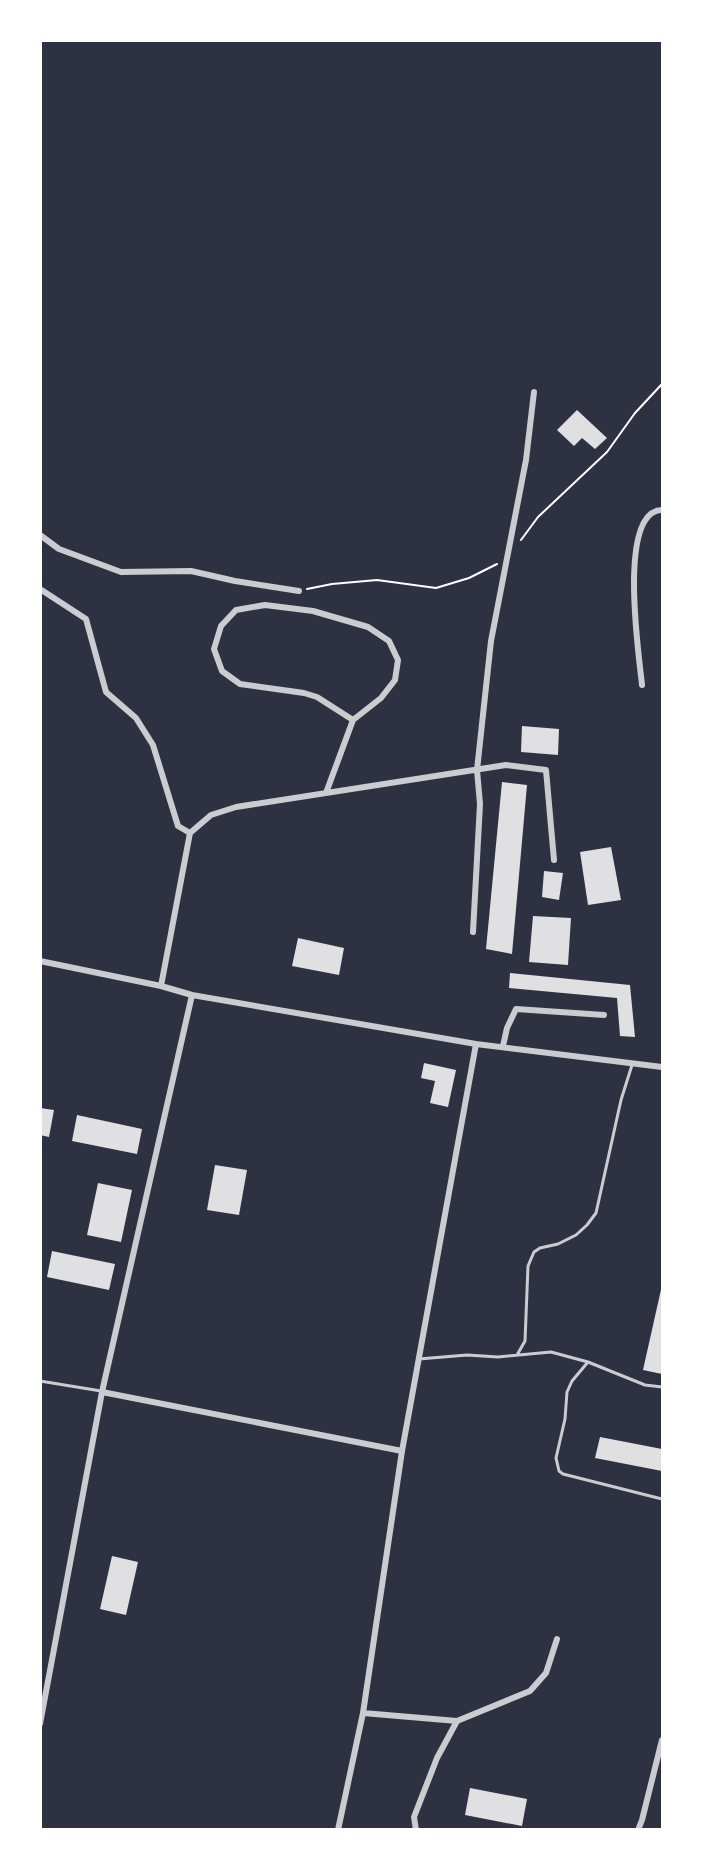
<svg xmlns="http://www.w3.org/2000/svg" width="703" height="1870" viewBox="0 0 703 1870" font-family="'DejaVu Sans',sans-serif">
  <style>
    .building { fill: #e0e0e3 }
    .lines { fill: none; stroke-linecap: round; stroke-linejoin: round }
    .path { stroke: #fff; stroke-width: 2 }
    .service { stroke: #caccd0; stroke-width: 3 }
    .minor { stroke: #caccd0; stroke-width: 6 }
  </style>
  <rect width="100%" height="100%" fill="#2d3142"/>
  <path class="building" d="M577 410 607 438 595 449 582 438 574 446 557 430Z
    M522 726 559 729 558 755 521 752Z
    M502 782 527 785 512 954 486 949Z
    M611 847 621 900 588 905 580 852Z
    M544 871 563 873 559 900 542 897Z
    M533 916 571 918 568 965 529 962Z
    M298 938 344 948 339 975 292 966Z
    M510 973 630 985 635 1037 620 1036 617 998 509 988Z
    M424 1063 456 1070 448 1107 430 1103 435 1081 421 1078Z
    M40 1108 54 1110 49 1137 40 1135Z
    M77 1115 142 1129 137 1154 72 1141Z
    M215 1165 247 1170 239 1215 207 1210Z
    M98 1183 132 1190 121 1242 87 1235Z
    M52 1251 115 1264 109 1290 47 1277Z
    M662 1285V1374L643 1370Z
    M600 1437 662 1449V1471L595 1458Z
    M112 1556 138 1562 126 1615 100 1609Z
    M470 1788 527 1799 522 1826 465 1815Z"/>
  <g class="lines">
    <path class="path" d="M521 540 538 517 607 452 635 413 662 384
      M307 589 332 584 377 580 436 588 469 578 497 564"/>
    <path class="service" d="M517 1355 525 1341 528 1266 534 1252 540 1248 558 1244 576 1235 587 1225 596 1213 621 1100 632 1065
      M419 1359 467 1355 498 1357 551 1352 588 1362 645 1385 662 1387
      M588 1362 572 1381 567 1392 565 1419 556 1458 559 1471 563 1474 662 1499
      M40 1381 101 1391"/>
    <path class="minor" d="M40 535 59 549 121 572 191 571 235 581 299 591
      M40 589 86 619 106 692 136 718 153 745 178 826 190 833
      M642 685C639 655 617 511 662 510
      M326 793 353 720 381 698 395 680 398 660 389 641 368 627 313 611 265 605 236 610 221 626 214 649 222 671 240 684 304 693 317 697 353 720
      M473 932 480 804 477 770 491 641 526 460 534 392
      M40 961 161 986 192 995 476 1044 662 1067
      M161 986 190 833 211 815 236 807 506 765 546 770 554 860
      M503 1046 507 1028 516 1009 604 1015
      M102 1392 402 1451
      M363 1713 457 1721
      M40 1724 102 1392 192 995
      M338 1830 363 1713 402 1451 476 1044
      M416 1830 414 1817 437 1758 457 1721 530 1691 546 1673 557 1639
      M638 1830 642 1820 662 1740"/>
  </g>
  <rect width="703" height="1870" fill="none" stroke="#ffffff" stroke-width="84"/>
</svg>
